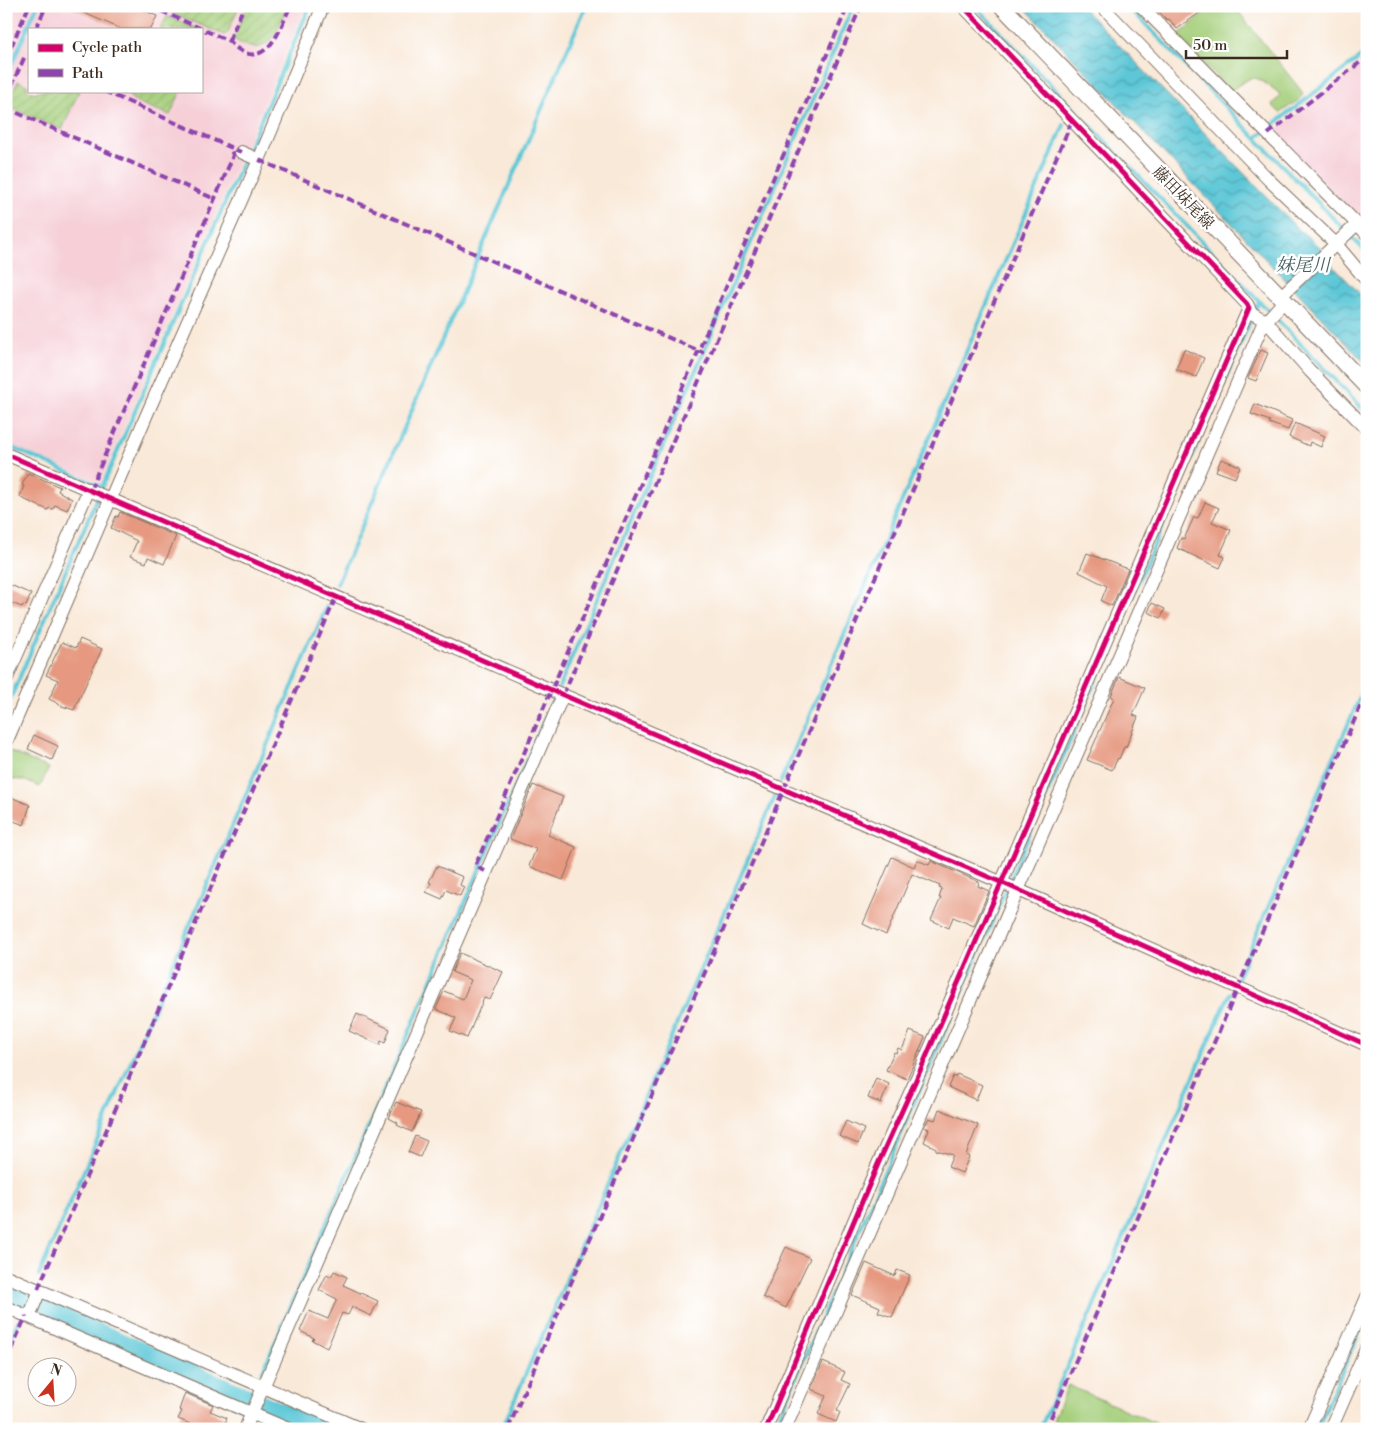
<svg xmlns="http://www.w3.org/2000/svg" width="1373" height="1435" viewBox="0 0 1373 1435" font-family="'Libre Bodoni','Noto Serif JP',serif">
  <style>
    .built { fill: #f6cfd7; fill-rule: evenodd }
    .grass { fill: #a5cf7b; stroke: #707c4c }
    .garden { fill: url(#garden-furrows); stroke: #707c4c }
    .water { fill: url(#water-waves); stroke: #4c787a }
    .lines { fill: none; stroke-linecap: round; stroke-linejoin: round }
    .stream { stroke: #5dc7d7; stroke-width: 4 }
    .river { stroke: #5dc7d7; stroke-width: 24 }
    .building { fill: #e69980 }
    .minor-casing { stroke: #7e6d5f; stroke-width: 14 }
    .major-casing { stroke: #7e6d5f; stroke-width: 18 }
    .minor { stroke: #fff; stroke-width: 12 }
    .major { stroke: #fff; stroke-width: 16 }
    .quiet { stroke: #8e44ad; stroke-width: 4; stroke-dasharray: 8 4; stroke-linecap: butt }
    .cycleway-casing { stroke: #fff; stroke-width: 8 }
    .cycleway { stroke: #d6006c; stroke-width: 5 }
    .labels { text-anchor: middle; stroke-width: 5; stroke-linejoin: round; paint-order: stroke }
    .street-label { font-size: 16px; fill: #3b2a1e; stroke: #fff }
    .water-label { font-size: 18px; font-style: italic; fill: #47615f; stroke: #fff }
  </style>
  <defs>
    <pattern id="garden-furrows" width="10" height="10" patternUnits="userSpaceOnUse" patternTransform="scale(1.25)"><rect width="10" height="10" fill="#a5cf7b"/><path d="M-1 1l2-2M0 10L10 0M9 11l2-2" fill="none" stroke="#8fb26a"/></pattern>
    <pattern id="water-waves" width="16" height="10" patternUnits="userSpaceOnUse" patternTransform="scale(1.25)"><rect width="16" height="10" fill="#5dc7d7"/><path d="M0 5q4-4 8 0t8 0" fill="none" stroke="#4ea2ae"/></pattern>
  </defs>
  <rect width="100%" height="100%" fill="#fff"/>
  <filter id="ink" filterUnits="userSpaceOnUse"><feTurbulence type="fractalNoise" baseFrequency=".02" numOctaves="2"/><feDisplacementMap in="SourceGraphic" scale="10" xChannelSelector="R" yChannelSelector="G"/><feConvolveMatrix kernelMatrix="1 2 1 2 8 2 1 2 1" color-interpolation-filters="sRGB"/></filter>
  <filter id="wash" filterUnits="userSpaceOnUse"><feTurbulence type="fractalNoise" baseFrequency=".0096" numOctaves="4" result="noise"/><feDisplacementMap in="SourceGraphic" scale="20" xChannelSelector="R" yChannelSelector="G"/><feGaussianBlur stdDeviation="1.12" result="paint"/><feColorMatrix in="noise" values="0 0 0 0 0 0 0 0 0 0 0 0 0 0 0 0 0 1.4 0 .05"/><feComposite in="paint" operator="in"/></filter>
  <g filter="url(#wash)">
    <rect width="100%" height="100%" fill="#f9e9d8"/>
    <path class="built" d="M6 6H306L100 483 6 443ZM29 29H201V91H29Z
      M1367 60V228L1273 133Z"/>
    <path class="grass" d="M1205 6H1234L1303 93 1301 98 1280 113 1272 105 1280 96 1278 92C1251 74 1257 73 1230 91L1177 36 1208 10Z
      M9 751 49 768 40 787 23 780 6 779V758Z
      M1068 1385 1169 1429H1074L1053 1420Z"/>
    <path class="garden" d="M156 6H239L228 32 224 35Z
      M247 6H286C282 22 272 52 251 47 245 46 239 42 233 39Z
      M167 16 198 29H160Z
      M18 81 28 86 27 89 29 91 36 93 37 91H79L62 130 7 106Z
      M128 91H181L170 115 136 102 129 96Z"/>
    <path class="water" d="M1023 6H1081L1296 227 1320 247 1333 266 1367 301V365Z"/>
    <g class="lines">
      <path class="stream" d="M975 6 1367 413
        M1128 6 1367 253
        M6 77 37 6
        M1256 138 1367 52
        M6 445 102 487
        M337 584 586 6
        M559 687 853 6
        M6 709 310 6
        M781 781 1064 125
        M1236 981 1367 681
        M39 1275 327 606
        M24 1309 28 1298
        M6 1349 19 1320
        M262 1373 554 697
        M237 1429 252 1395
        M502 1429 776 794
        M774 1429 1259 301
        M1040 1429 1230 993
        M1317 1429 1367 1314"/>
      <path class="river" d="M6 1295 314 1429"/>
    </g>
    <g id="blocks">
      <path class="building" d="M68 6H134L157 16 151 29H121Z
        M1153 6H1209L1177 29 1169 19 1167 20Z
        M1184 349 1204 358 1196 377 1176 369Z
        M1261 350 1268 353 1256 381 1248 378Z
        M1255 404 1292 420 1288 430 1269 423 1270 421 1251 414Z
        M1295 423 1325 436 1321 447 1310 442 1309 446 1289 437Z
        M1221 459 1240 466 1235 478 1216 471Z
        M28 473 60 487 58 491 72 499 67 510 55 505 53 509 49 508 48 510 21 498 20 496 24 486 22 485Z
        M1205 502 1219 508 1212 522 1231 530 1220 555 1225 557 1220 568 1177 548 1181 538 1184 539 1194 517 1198 518Z
        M120 512 176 536 164 564 148 557 146 563 130 557 137 541 111 528 116 516 118 517Z
        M1087 553 1128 569 1112 606 1101 601 1107 586 1079 572Z
        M6 583 31 594 26 606 23 605 22 607 6 601Z
        M1152 603 1165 609 1161 618 1148 612Z
        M80 639 102 649 74 710 59 705V704L49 699 58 680 46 675 62 642 76 648Z
        M1119 677 1145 688 1133 715 1138 717 1126 747H1124L1119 759 1118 758 1112 770 1087 760 1114 698 1111 696Z
        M34 735 58 746 52 760 28 749Z
        M533 785 563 797 548 835 576 847 563 880 529 866 536 849 510 839Z
        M6 795 30 805 24 825 6 818Z
        M892 857 914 867 917 860 929 865 931 861 979 882 978 886 989 891 974 926 953 917 949 928 931 920 941 898H939L942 889 939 888 940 886 912 874 886 935 863 924Z
        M437 866 463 877 460 885 464 887 460 896 446 890 442 899 426 892 431 883 429 882Z
        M460 953 503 972 490 1000 484 998 467 1038 450 1031 456 1018 436 1009 444 991 463 999 471 980 452 972Z
        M357 1014 390 1029 385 1043 381 1041 380 1045 349 1031Z
        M910 1031 925 1037 907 1079 886 1070 894 1052 896 1053 898 1048 902 1050Z
        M957 1074 982 1085 976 1100 948 1087 953 1076 955 1077Z
        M876 1078 889 1084 881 1103 868 1098Z
        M396 1102 421 1112 412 1132 397 1125 398 1123 389 1118Z
        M939 1109 978 1125 966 1155 969 1157 962 1173 948 1167 953 1155 936 1150V1148L924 1142 929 1129 924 1127 929 1118 935 1120Z
        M846 1121 864 1129 858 1144 839 1136Z
        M415 1136 427 1141 420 1157 408 1152Z
        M786 1247 810 1258 786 1308 763 1297Z
        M866 1263 895 1276 897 1270 910 1275 892 1317 878 1312 880 1307 852 1295Z
        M334 1271 347 1277 343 1285 378 1301 371 1316 352 1307 348 1315 342 1313 327 1348 312 1340 314 1338 300 1331 309 1311 328 1319 337 1299 319 1290 327 1274 331 1277Z
        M823 1362 845 1372 841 1380 850 1384 837 1411 840 1412 836 1422 818 1414 826 1396 811 1389Z
        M185 1393 213 1405 210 1411 227 1418 223 1429H194L195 1426 178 1419 182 1411 179 1410Z"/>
    </g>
  </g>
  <g filter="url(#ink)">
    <use href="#blocks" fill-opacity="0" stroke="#7e6d5f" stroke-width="1"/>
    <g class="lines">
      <g class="minor-casing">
        <path id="minor" d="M1102 6 1269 180 1336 244 1367 281
          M1141 6 1367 234
          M241 152 259 160
          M1280 297 1357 224
          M1248 311 1266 321 1310 371 1367 429
          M6 454 563 695 1005 884 1367 1045
          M6 680 89 489
          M6 743 147 414 259 160 323 6
          M6 1276 361 1429
          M6 1307 288 1429
          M29 1317 40 1290
          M245 1429 563 695
          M766 1429 878 1164 924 1062 1249 308 1247 304 963 6
          M785 1429 1255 342 1262 326 1284 301
          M1309 1429 1367 1297
          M1331 1429 1367 1347"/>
      </g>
      <g class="major-casing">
        <path id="major" d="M1002 6 1367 387"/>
      </g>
      <use href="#minor" class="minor"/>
      <use href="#major" class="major"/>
      <path class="quiet" d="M150 6 229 41C262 76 279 35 290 6
        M36 29 46 6
        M229 41 244 6
        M6 58 29 6
        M104 91 241 152
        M6 98 25 56
        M6 108 215 199
        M1268 134 1367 57
        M259 160 704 353
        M90 490 231 161 233 155 230 147
        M563 695 861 6
        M485 871 477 867 476 864 848 6
        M38 1289 336 597
        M6 1361 26 1316
        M508 1429 1072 121
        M1046 1429 1367 691"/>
      <g class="cycleway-casing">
        <path id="cycleway" d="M6 454 563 695 1005 884 1367 1045
          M766 1429 878 1164 924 1062 1249 308 1247 304 963 6"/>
      </g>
      <use href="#cycleway" class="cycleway"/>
    </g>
  </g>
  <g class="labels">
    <g class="street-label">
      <text transform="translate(1184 197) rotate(46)" y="6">藤田妹尾線</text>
    </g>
    <g class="water-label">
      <text x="1303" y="271">妹尾川</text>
    </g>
  </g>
  <rect width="1373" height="1435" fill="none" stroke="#fff" stroke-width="25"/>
  <rect x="28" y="28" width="175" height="65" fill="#ffffff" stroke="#b1aaa5"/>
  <rect x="38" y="44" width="25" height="8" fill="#d6006c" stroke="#b1aaa5"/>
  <text x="72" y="52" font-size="15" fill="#3b2a1e">Cycle path</text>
  <rect x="38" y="69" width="25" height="8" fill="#8e44ad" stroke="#b1aaa5"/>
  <text x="72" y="78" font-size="15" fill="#3b2a1e">Path</text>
  <g transform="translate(52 1382) rotate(18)"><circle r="24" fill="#ffffff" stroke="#b1aaa5"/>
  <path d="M0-4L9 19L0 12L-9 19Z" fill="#c8321e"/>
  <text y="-8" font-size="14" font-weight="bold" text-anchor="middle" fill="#3b2a1e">N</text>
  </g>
  <path d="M1186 50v8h101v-8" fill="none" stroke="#3b2a1e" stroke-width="2.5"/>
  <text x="1193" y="50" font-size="15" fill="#3b2a1e" stroke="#ffffff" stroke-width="4" paint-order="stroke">50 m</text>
</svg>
